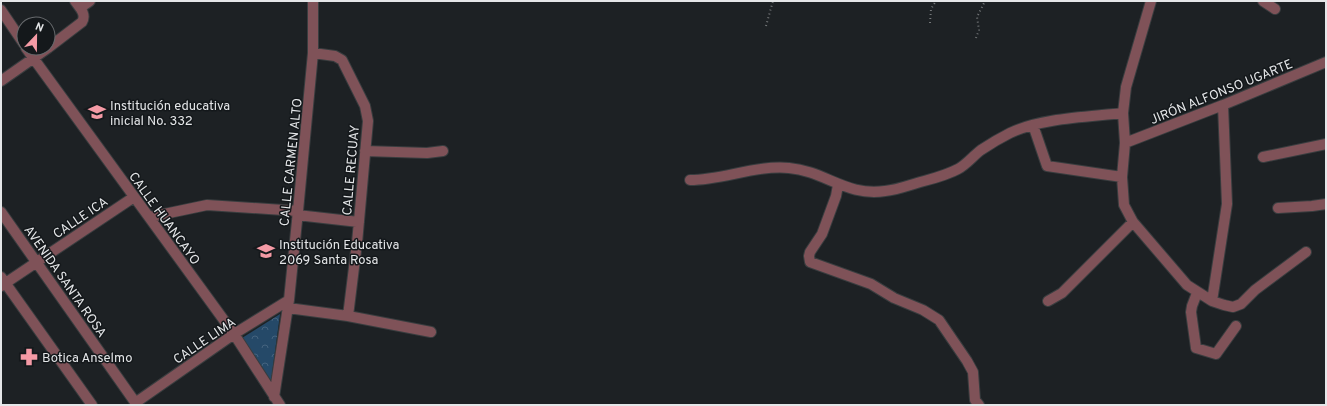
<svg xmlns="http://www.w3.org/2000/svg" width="1327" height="406" viewBox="0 0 1327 406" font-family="Overpass,sans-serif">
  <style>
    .park { fill: url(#park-crowns) }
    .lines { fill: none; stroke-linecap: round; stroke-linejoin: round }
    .minor-casing { stroke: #393d3f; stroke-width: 12 }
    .path { stroke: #747779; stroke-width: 2; stroke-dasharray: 1 3; stroke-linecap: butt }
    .minor { stroke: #7f5258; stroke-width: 10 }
    .labels { text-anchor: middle; stroke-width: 3; stroke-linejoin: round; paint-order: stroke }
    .street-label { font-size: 13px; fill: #e4e6e8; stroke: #14181b }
    .poi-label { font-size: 13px; fill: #e4e6e8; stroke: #14181b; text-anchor: start }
  </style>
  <defs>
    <pattern id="park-crowns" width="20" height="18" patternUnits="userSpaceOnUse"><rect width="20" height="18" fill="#254968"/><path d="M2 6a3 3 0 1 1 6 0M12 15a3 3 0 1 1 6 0" fill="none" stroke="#44637e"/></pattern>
  </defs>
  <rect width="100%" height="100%" fill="#1d2124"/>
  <path class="park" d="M280 314 271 381 242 338Z"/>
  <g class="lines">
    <g class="minor-casing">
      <path id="minor" d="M1151 1 1126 87 1123 113 1125 143 1122 177 1124 205 1133 222 1187 285 1212 301 1224 305 1233 307 1241 304 1255 290 1306 252
        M1263 1 1275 9
        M80 8 90 1
        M1 10 24 44
        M26 48 234 334 280 405
        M48 48 82 22C87 14 79 7 75 1
        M313 53 335 56 342 60 365 106 368 121 357 243 348 316
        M1 81 48 48
        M1033 125 1047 166 1122 177
        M1125 143 1223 105 1326 62
        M365 151 427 153 443 151
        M1263 157 1326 144
        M690 180C723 180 755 165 789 168 825 171 847 197 885 191 896 190 907 186 917 183 931 179 945 176 958 169 966 165 973 156 981 150 990 144 1000 138 1010 133 1041 118 1088 117 1123 113
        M838 185 836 196 822 234 810 252 809 256 810 262 871 284 894 298 923 310 939 320 967 361 973 372 975 400 979 405
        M1278 208 1312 206 1326 204
        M1 212 137 405
        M297 215 359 222
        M150 217 207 205 298 211
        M1 277 92 405
        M1 286 134 197
        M1197 293 1192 306 1191 312 1196 348 1216 354 1236 326
        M1048 301 1062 293 1133 222
        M1212 301 1227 204 1223 105
        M288 308 348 316 431 332
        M274 397 289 300 298 211 313 53V1
        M135 403 234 334 289 300"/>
    </g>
    <path class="path" d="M930 23 931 9 936 1
      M766 26 773 1
      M976 38 979 30 977 17 985 1"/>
    <use href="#minor" class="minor"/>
  </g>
  <defs>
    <g id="school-bare" transform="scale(1.38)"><path d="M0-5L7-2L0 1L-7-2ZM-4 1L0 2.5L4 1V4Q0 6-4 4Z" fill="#f49aa5" stroke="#14181b" stroke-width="2.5" paint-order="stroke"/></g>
    <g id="pharmacy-bare" transform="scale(1.38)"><path d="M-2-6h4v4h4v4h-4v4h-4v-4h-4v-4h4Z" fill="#f49aa5" stroke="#14181b" stroke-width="2.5" paint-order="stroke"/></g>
  </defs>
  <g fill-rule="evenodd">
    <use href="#school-bare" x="97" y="112"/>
    <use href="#school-bare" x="266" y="251"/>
    <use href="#pharmacy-bare" x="29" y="357"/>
  </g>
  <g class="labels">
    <g class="street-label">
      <text transform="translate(1221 91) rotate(-22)" y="5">JIRÓN ALFONSO UGARTE</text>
      <text transform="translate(290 162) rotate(-84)" y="5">CALLE CARMEN ALTO</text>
      <text transform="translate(350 170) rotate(-85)" y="5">CALLE RECUAY</text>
      <text transform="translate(80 217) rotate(-34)" y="5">CALLE ICA</text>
      <text transform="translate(165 218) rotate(54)" y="5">CALLE HUANCAYO</text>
      <text transform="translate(66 281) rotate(55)" y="5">AVENIDA SANTA ROSA</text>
      <text transform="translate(204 340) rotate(-34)" y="5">CALLE LIMA</text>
    </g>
    <g class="poi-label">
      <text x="110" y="110">Institución educativa<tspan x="110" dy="15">inicial No. 332</tspan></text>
      <text x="279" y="249">Institución Educativa<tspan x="279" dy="15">2069 Santa Rosa</tspan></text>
      <text x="42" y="362">Botica Anselmo</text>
    </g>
  </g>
  <rect width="1327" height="406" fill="none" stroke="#e4e6e8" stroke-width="4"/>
  <g transform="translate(36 36) rotate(22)"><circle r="19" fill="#14181b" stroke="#676a6d"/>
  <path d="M0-3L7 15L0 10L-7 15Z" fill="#f49aa5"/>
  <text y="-6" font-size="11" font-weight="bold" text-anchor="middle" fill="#e4e6e8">N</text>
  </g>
</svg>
